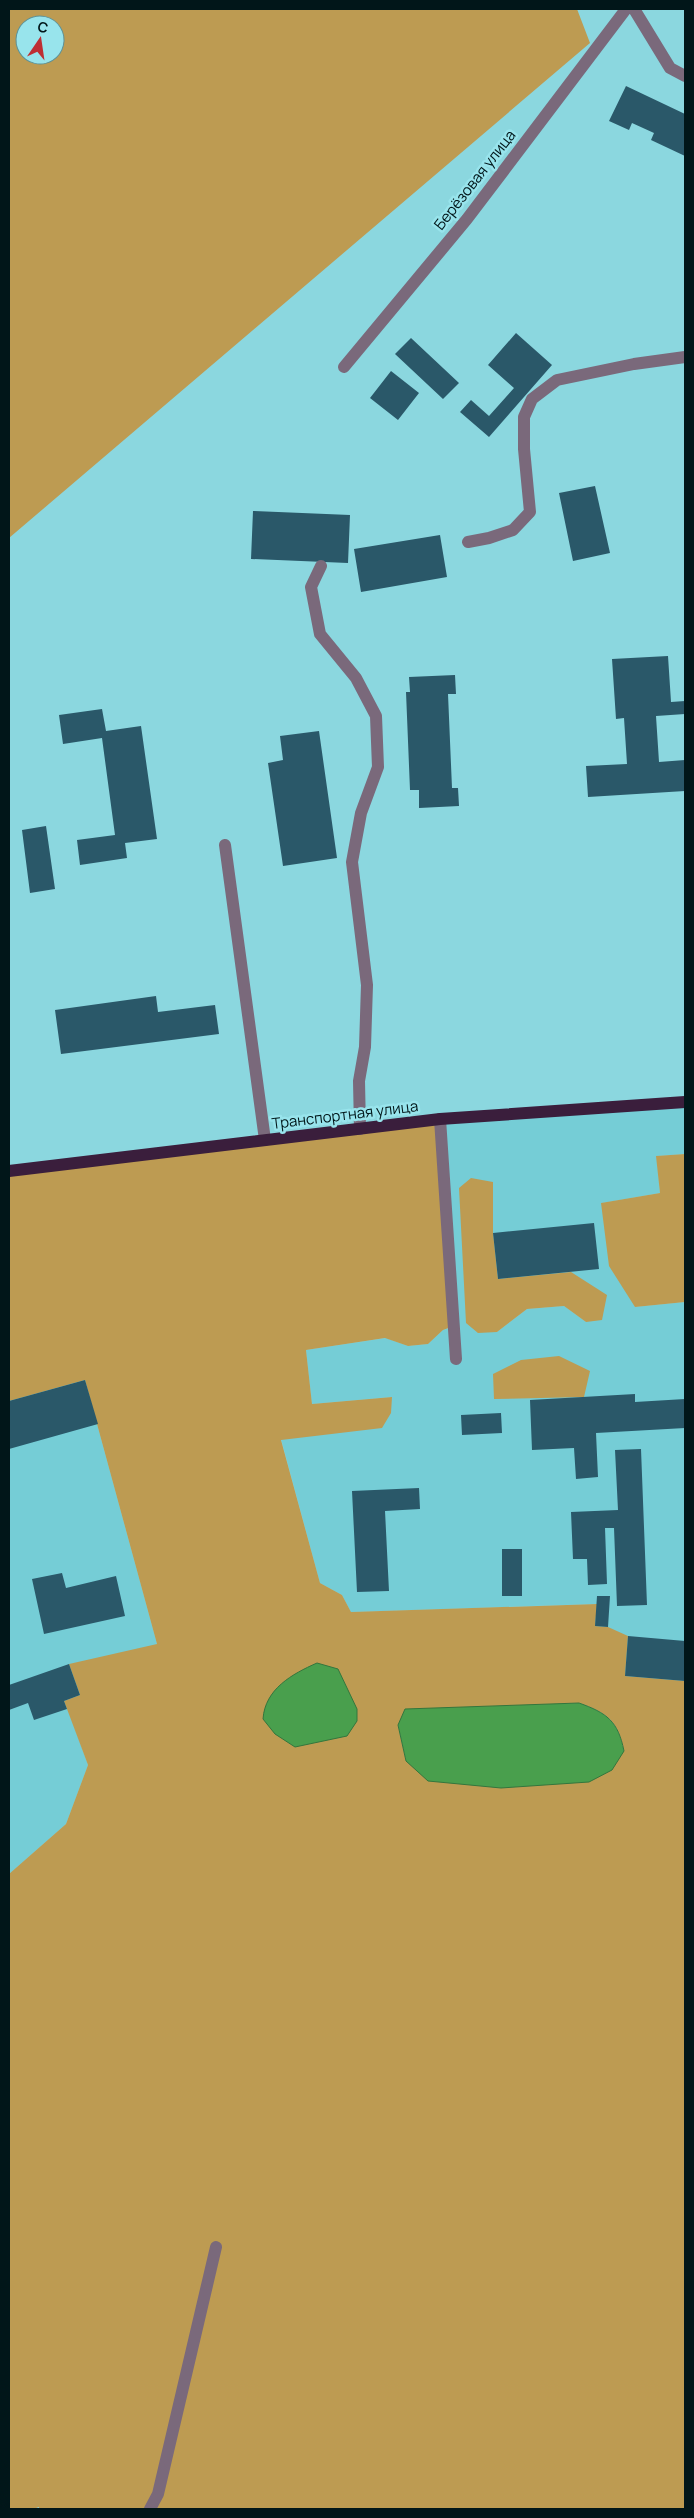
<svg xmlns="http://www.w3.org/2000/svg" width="694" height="2518" viewBox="0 0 694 2518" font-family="Manrope,sans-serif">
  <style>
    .built { fill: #75cdd6; fill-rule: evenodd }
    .green { fill: #bd9b52; fill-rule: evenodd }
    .water { fill: #499f4d; stroke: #33763d }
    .building { fill: #2a5869 }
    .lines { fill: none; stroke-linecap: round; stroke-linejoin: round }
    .minor { stroke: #7a697b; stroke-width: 12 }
    .major { stroke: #3a1e3c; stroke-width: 12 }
    .labels { text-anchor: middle; stroke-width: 5; stroke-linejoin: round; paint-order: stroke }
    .street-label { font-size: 15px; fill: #011619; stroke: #98e4ec }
  </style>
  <rect width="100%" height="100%" fill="#8bd7df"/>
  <path class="built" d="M685 1102V1154L657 1156 660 1193 602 1203 635 1307 685 1302V1681L625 1676 595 1626 596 1604 351 1612 342 1595 320 1583 281 1439 305 1435 391 1413V1397L312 1404 306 1350 386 1338 408 1346 428 1344 443 1330 454 1327 440 1119ZM493 1233 498 1279 571 1272 586 1322 564 1306 527 1309 497 1332Z
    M85 1380 157 1644 80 1695 65 1701 88 1765 66 1824 9 1874V1401Z"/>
  <path class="green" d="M9 9H577L590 43 9 538ZM25 25H55V55H25Z
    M440 1119 454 1326 443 1330 428 1344 408 1346 385 1338 306 1350 312 1404 392 1397 391 1413 382 1428 281 1440 320 1583 342 1595 351 1612 597 1604 595 1626 608 1627 628 1636 625 1676 685 1681V2509H39V2507L33 2509H9V1874L66 1824 88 1765 64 1701 80 1695 69 1664 157 1644 85 1380 9 1401V1171ZM579 1703C608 1713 618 1721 624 1751L406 1761 398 1725 461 1709Z
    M685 1154V1302L635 1307 609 1266 601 1203 660 1193 656 1156Z
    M471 1178 493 1182V1233L498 1279 571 1272 607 1295 602 1320 586 1322 564 1306 527 1309 497 1332 478 1333 466 1323 459 1188Z
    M559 1356 590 1371 584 1397 494 1399 493 1374 521 1360Z"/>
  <path class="water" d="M317 1663 338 1669 357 1709V1721L347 1736 295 1747 275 1734 263 1719C265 1689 292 1674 317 1663Z
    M579 1703C607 1713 618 1721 624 1751L612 1770 589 1782 501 1788 428 1781 406 1761 398 1725 405 1709Z"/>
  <path class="building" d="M626 86 685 114V156L651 140 654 133 632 123 629 130 609 121Z
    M516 333 552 365 489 437 460 412 471 400 489 416 514 388 488 365Z
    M411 338 459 383 443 399 395 354Z
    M391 371 419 393 398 420 370 398Z
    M595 486 610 553 573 561 559 493Z
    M253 511 350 515 348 563 251 559Z
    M440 535 447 577 361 592 354 549Z
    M668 656 671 702 685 701V714L656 716 659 762 685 760V791L588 797 586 766 627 764 624 718 616 719 612 659Z
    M455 675 456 694H448L452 788H458L459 806 419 808V790H410L406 692H410L409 677Z
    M102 709 106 731 141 726 157 839 125 843 127 858 80 865 77 840 115 835 102 738 63 744 59 715Z
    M319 731 337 858 283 866 268 763 283 760 280 736Z
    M46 826 55 889 30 893 22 830Z
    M156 996 158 1012 215 1005 219 1034 61 1054 55 1010Z
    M594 1223 599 1269 498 1279 493 1233Z
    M85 1380 98 1424 9 1449V1401Z
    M635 1394V1402L685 1399V1428L596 1433 598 1477 576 1479 574 1448 532 1450 530 1400Z
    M501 1413 502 1433 462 1435 461 1415Z
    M641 1449 647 1605 617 1606 614 1528H605L607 1584 588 1585 587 1559H573L571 1512 618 1510 615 1450Z
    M419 1488 420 1509 385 1511 389 1591 357 1592 352 1491Z
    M502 1549H522V1596H502Z
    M62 1573 66 1588 116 1576 125 1616 44 1634 32 1579Z
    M597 1596H610L608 1627 595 1626Z
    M628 1636 685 1641V1681L625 1676Z
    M69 1664 80 1695 64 1701 67 1709 34 1720 28 1703 9 1710V1685Z"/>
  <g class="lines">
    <path class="minor" d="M634 9 670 68 685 76
      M344 367 467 219 626 9
      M468 542 489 538 513 530 530 512 524 449V417L532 399 557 380 634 364 685 357
      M321 566 311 587 320 634 356 678 376 716 378 767 361 813 352 862 367 985 365 1047 359 1081 360 1129
      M225 845 265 1140
      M440 1119 456 1359
      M150 2509 158 2494 216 2247"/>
    <path class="major" d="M9 1171 440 1119 685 1102"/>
  </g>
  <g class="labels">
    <g class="street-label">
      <text transform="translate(475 180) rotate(-52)" y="5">Берёзовая улица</text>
      <text transform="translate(345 1115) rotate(-7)" y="5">Транспортная улица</text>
    </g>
  </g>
  <rect width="694" height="2518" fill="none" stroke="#011619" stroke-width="20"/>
  <g transform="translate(40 40) rotate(13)"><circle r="24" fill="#98e4ec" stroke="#5c9298"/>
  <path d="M0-4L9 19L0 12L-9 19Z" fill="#be2e33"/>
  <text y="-8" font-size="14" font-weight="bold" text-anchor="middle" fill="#011619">С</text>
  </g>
</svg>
